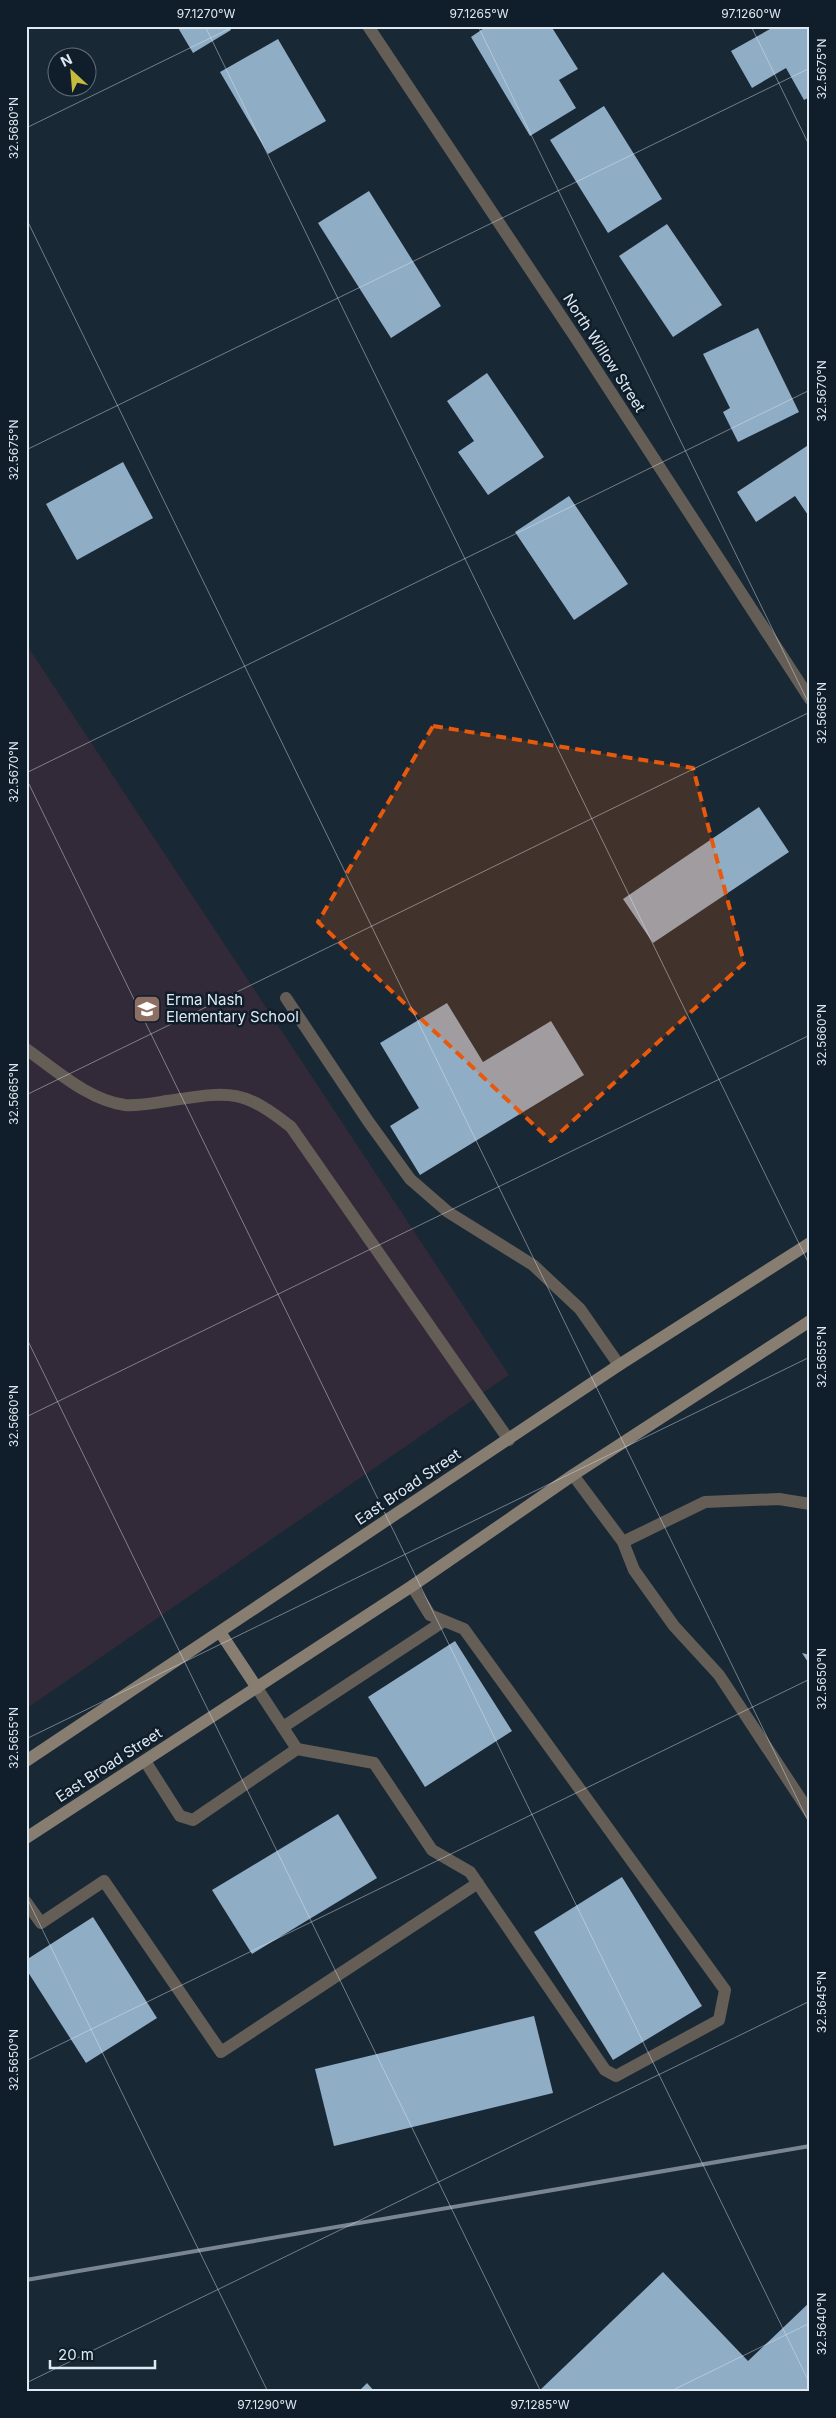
<svg xmlns="http://www.w3.org/2000/svg" width="836" height="2418" viewBox="0 0 836 2418" font-family="Inter,sans-serif">
  <style>
    .education { fill: #322939 }
    .building { fill: #90adc6 }
    .lines { fill: none; stroke-linecap: round; stroke-linejoin: round }
    .service { stroke: #645e56; stroke-width: 12 }
    .minor { stroke: #645e56; stroke-width: 12 }
    .secondary { stroke: #877d71; stroke-width: 12 }
    .rail { stroke: #798590; stroke-width: 4 }
    .marked { fill: #e8590c; fill-opacity: 0.2; stroke: #e8590c; stroke-width: 4; stroke-dasharray: 10 6; stroke-linejoin: round }
    .ticks { fill: none; stroke: #dfe9f2; stroke-width: 1; stroke-opacity: 0.45 }
    .labels { text-anchor: middle; stroke-width: 5; stroke-linejoin: round; paint-order: stroke }
    .street-label { font-size: 15px; fill: #dfe9f2; stroke: #0f1e2a }
    .poi-label { font-size: 15px; fill: #dfe9f2; stroke: #0f1e2a; text-anchor: start }
    .neatline { fill: none; stroke: #dfe9f2; stroke-width: 2 }
    .ticks-label { font-size: 12px; text-anchor: middle; fill: #dfe9f2 }
  </style>
  <rect width="100%" height="100%" fill="#192835"/>
  <path class="education" d="M26 644 509 1375 26 1709Z"/>
  <path class="building" d="M177 26H229L231 30 193 53Z
    M487 26H551L578 69 559 80 576 108 530 136 471 37Z
    M768 26H810V97L804 100 786 68 752 88 731 51 770 29Z
    M278 39 326 121 268 154 220 72Z
    M604 106 662 199 608 233 550 140Z
    M369 191 441 306 391 338 318 223Z
    M667 224 722 305 673 337 619 256Z
    M758 328 799 412 738 442 723 412 730 408 703 354Z
    M487 373 544 457 488 495 458 452 474 441 447 401Z
    M810 444V518L795 496 756 522 737 492Z
    M123 462 153 518 77 560 46 504Z
    M569 496 628 584 574 620 515 532Z
    M759 807 789 852 653 943 623 899Z
    M447 1003 483 1062 551 1021 584 1075 420 1175 390 1126 419 1108 380 1043Z
    M455 1641 512 1731 425 1787 368 1697Z
    M802 1653 810 1655V1665Z
    M338 1814 377 1878 252 1954 212 1890Z
    M622 1877 702 2006 613 2060 534 1932Z
    M93 1917 157 2018 86 2063 26 1969V1960Z
    M534 2016 553 2093 334 2146 315 2069Z
    M663 2272 748 2361 810 2302V2392H538Z
    M367 2383 375 2392H358Z"/>
  <g class="lines">
    <path class="service" d="M286 998 368 1121 410 1179 448 1212 533 1265 580 1309 619 1365
      M26 1049C56 1070 88 1100 125 1105 138 1106 154 1103 167 1101 228 1092 241 1087 291 1127L509 1440
      M573 1475 623 1542 705 1502 779 1499 810 1504
      M623 1542 634 1570 674 1626 719 1675 810 1813
      M257 1688 297 1749 374 1763 432 1850 470 1872 605 2070 616 2076 719 2020 725 1990 464 1629 430 1615 412 1586
      M283 1727 444 1621
      M145 1761 180 1816 193 1820 297 1749
      M26 1902 41 1923 104 1881 221 2052 478 1883"/>
    <path class="minor" d="M368 26 577 340 810 699"/>
    <path class="secondary" d="M220 1632 257 1688
      M26 1761 619 1365 810 1243
      M26 1838 412 1586 573 1475 810 1321"/>
    <path class="rail" d="M26 2280 810 2146"/>
  </g>
  <path class="marked" d="M433 726 693 768 744 963 551 1141 318 922Z"/>
  <path class="ticks" d="M205 26 810 1266M478 26 810 706M751 26 810 147M26 128 235 26M26 218 810 1825M26 450 810 68M26 773 810 390M26 778 810 2384M26 1095 810 712M26 1337 541 2392M26 1417 810 1035M26 1739 810 1357M26 1896 268 2392M26 2061 810 1679M26 2383 810 2001M669 2392 810 2323"/>
  <defs>
    <g id="school-square" transform="scale(1.4375)"><rect x="-9" y="-9" width="18" height="18" rx="4" fill="#8d6e63" stroke="#0f1e2a"/><path d="M0-5L7-2L0 1L-7-2ZM-4 1L0 2.5L4 1V4Q0 6-4 4Z" fill="#fff"/></g>
  </defs>
  <g fill-rule="evenodd">
    <use href="#school-square" x="147" y="1009"/>
  </g>
  <g class="labels">
    <g class="street-label">
      <text transform="translate(604 353) rotate(57)" y="5">North Willow Street</text>
      <text transform="translate(408 1487) rotate(-34)" y="5">East Broad Street</text>
      <text transform="translate(109 1765) rotate(-33)" y="5">East Broad Street</text>
    </g>
    <g class="poi-label">
      <text x="166" y="1005">Erma Nash<tspan x="166" dy="17">Elementary School</tspan></text>
    </g>
  </g>
  <rect width="836" height="2418" fill="none" stroke="#0f1e2a" stroke-width="55"/>
  <g transform="translate(72 72) rotate(334)"><circle r="24" fill="#0f1e2a" stroke="#626f7a"/>
  <path d="M0-4L9 19L0 12L-9 19Z" fill="#c5bc3d"/>
  <text y="-8" font-size="14" font-weight="bold" text-anchor="middle" fill="#dfe9f2">N</text>
  </g>
  <path d="M50 2360v8h105v-8" fill="none" stroke="#dfe9f2" stroke-width="2.5"/>
  <text x="58" y="2360" font-size="15" fill="#dfe9f2" stroke="#0f1e2a" stroke-width="4" paint-order="stroke">20 m</text>
  <rect x="28" y="28" width="780" height="2362" class="neatline"/>
  <g class="ticks-label">
    <text x="206" y="18">97.1270°W</text>
    <text x="479" y="18">97.1265°W</text>
    <text x="751" y="18">97.1260°W</text>
    <text transform="translate(822 69) rotate(-90)" y="4">32.5675°N</text>
    <text transform="translate(14 128) rotate(-90)" y="4">32.5680°N</text>
    <text transform="translate(822 391) rotate(-90)" y="4">32.5670°N</text>
    <text transform="translate(14 450) rotate(-90)" y="4">32.5675°N</text>
    <text transform="translate(822 713) rotate(-90)" y="4">32.5665°N</text>
    <text transform="translate(14 772) rotate(-90)" y="4">32.5670°N</text>
    <text transform="translate(822 1035) rotate(-90)" y="4">32.5660°N</text>
    <text transform="translate(14 1094) rotate(-90)" y="4">32.5665°N</text>
    <text transform="translate(822 1357) rotate(-90)" y="4">32.5655°N</text>
    <text transform="translate(14 1416) rotate(-90)" y="4">32.5660°N</text>
    <text transform="translate(822 1679) rotate(-90)" y="4">32.5650°N</text>
    <text transform="translate(14 1738) rotate(-90)" y="4">32.5655°N</text>
    <text transform="translate(822 2002) rotate(-90)" y="4">32.5645°N</text>
    <text transform="translate(14 2060) rotate(-90)" y="4">32.5650°N</text>
    <text transform="translate(822 2324) rotate(-90)" y="4">32.5640°N</text>
    <text x="267" y="2409">97.1290°W</text>
    <text x="540" y="2409">97.1285°W</text>
  </g>
</svg>
